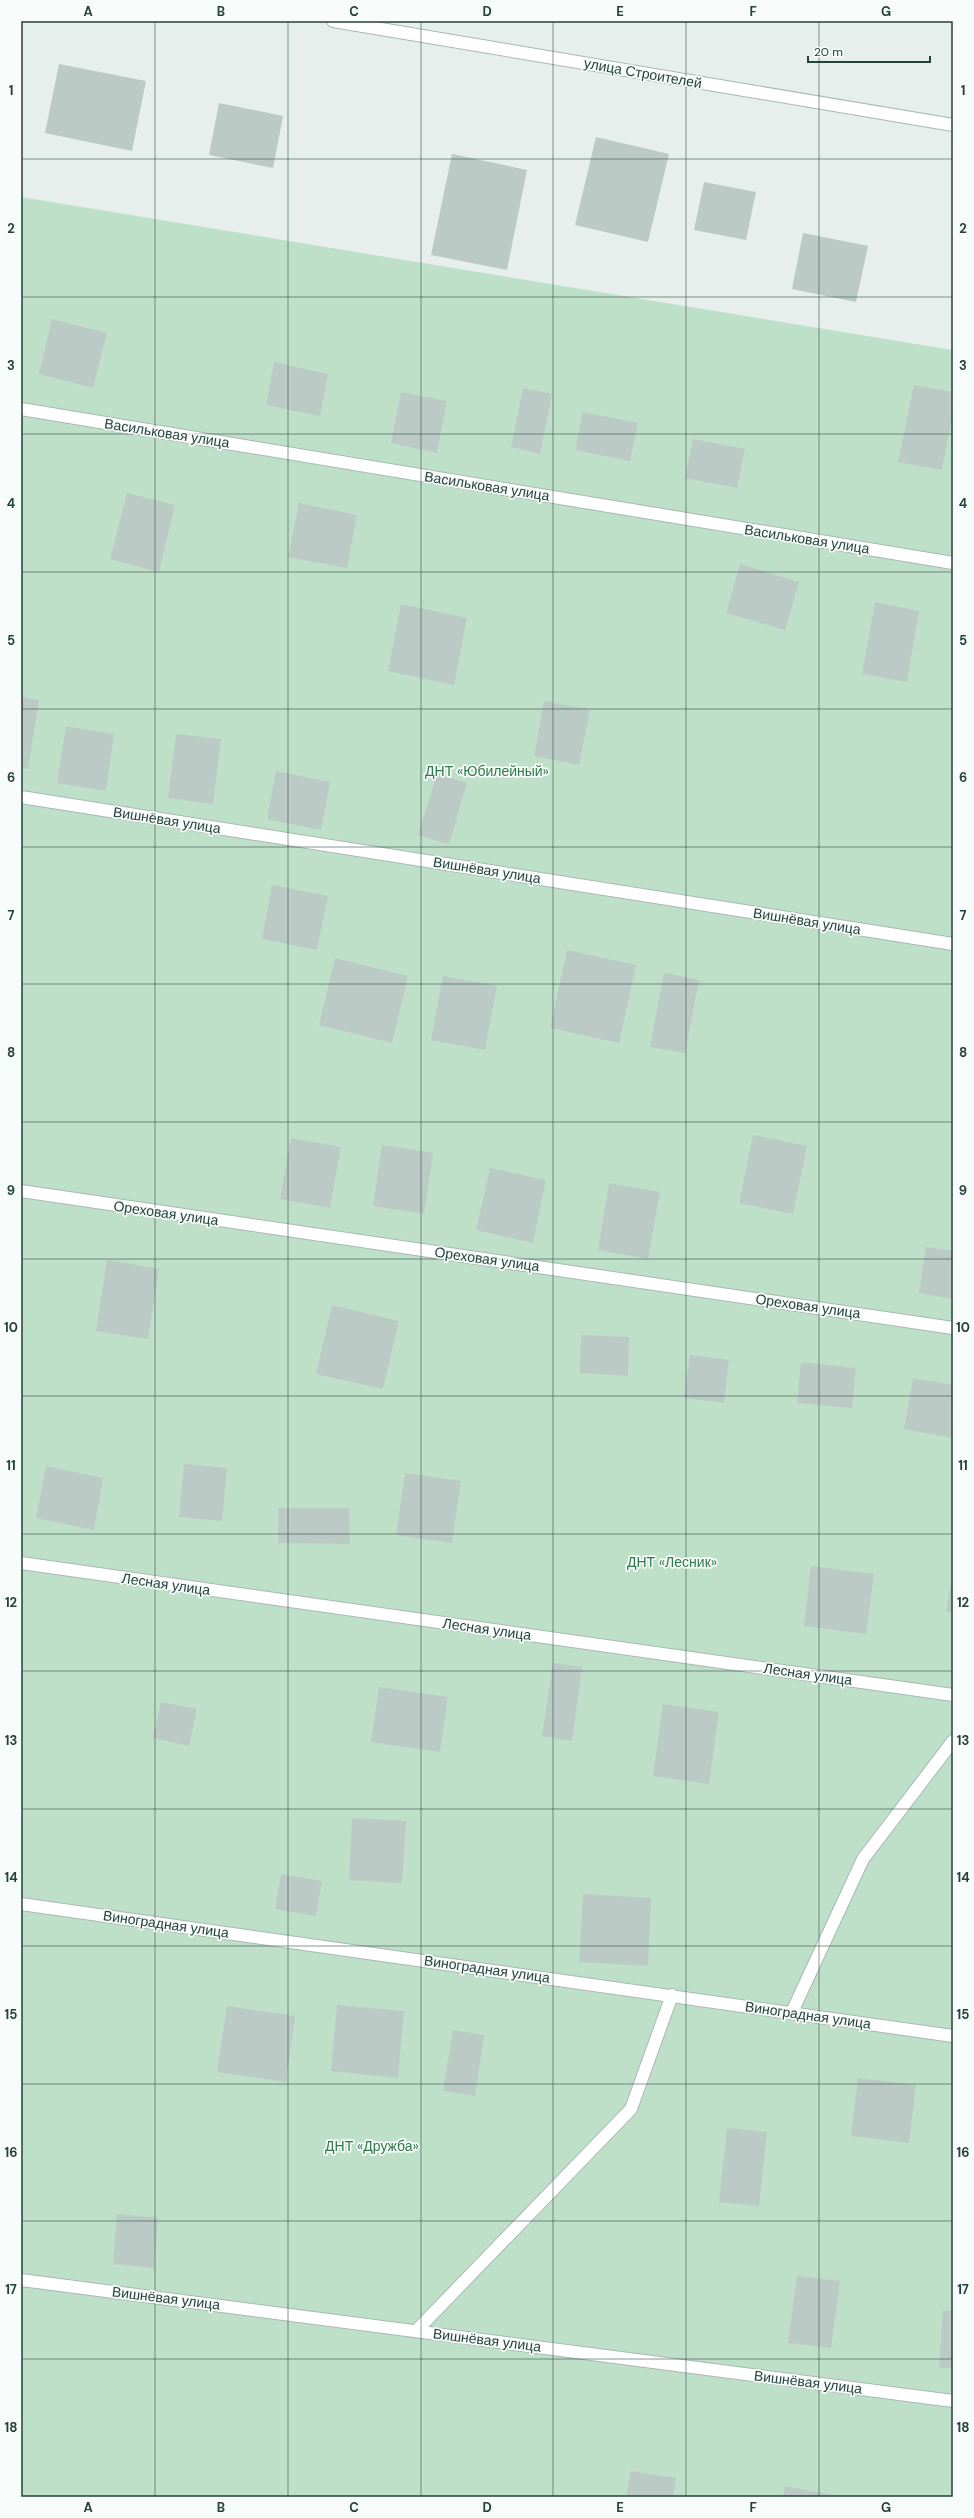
<svg xmlns="http://www.w3.org/2000/svg" width="974" height="2518" viewBox="0 0 974 2518" font-family="'DM Sans',sans-serif">
  <style>
    .green { fill: #bfe0c8 }
    .building { fill: #bbcac4 }
    .lines { fill: none; stroke-linecap: round; stroke-linejoin: round }
    .minor-casing { stroke: #a8b8b2; stroke-width: 14 }
    .minor { stroke: #fff; stroke-width: 12 }
    .grid { fill: none; stroke: #24423a; stroke-width: 1; stroke-opacity: 0.55 }
    .labels { text-anchor: middle; stroke-width: 3.5; stroke-linejoin: round; paint-order: stroke }
    .street-label { font-size: 14px; fill: #24423a; stroke: #f7fbf9 }
    .park-label { font-size: 14px; fill: #2d7a4b; stroke: #f7fbf9 }
    .neatline { fill: none; stroke: #24423a; stroke-width: 1.5 }
    .grid-label { font-size: 13px; text-anchor: middle; font-weight: bold; fill: #24423a }
  </style>
  <rect width="100%" height="100%" fill="#e6efeb"/>
  <path class="green" d="M21 197 953 350V2497H21Z"/>
  <path class="building" d="M59 64 146 81 132 151 45 133Z
    M219 103 283 116 273 168 209 155Z
    M596 137 669 154 648 242 575 225Z
    M452 154 527 170 507 270 431 255Z
    M704 182 756 192 746 240 694 230Z
    M803 233 868 246 856 302 792 289Z
    M52 319 107 333 93 388 39 374Z
    M274 362 328 374 320 416 266 405Z
    M914 385 953 392V412L942 470 898 462Z
    M523 388 552 394 540 454 511 447Z
    M401 392 447 401 437 453 391 443Z
    M583 412 638 423 630 461 575 450Z
    M693 439 745 449 737 488 685 478Z
    M127 493 175 505 159 572 110 559Z
    M299 503 357 515 347 568 288 557Z
    M740 564 799 582 785 630 726 613Z
    M875 602 919 611 907 682 862 674Z
    M401 604 467 618 454 685 388 671Z
    M21 697 39 700 28 769 21 768Z
    M544 701 590 710 579 765 534 756Z
    M66 726 114 734 106 791 57 783Z
    M176 734 221 739 213 804 168 798Z
    M276 771 330 782 321 830 267 819Z
    M437 774 467 783 449 844 418 835Z
    M272 885 328 896 317 950 262 939Z
    M567 950 636 965 619 1043 550 1028Z
    M335 958 408 976 392 1043 319 1025Z
    M664 973 699 980 685 1053 650 1047Z
    M443 976 497 986 485 1050 431 1040Z
    M753 1135 807 1146 793 1214 739 1203Z
    M291 1138 341 1147 330 1208 280 1199Z
    M382 1145 433 1153 424 1214 373 1206Z
    M490 1168 546 1180 533 1243 476 1230Z
    M609 1183 660 1192 648 1259 598 1250Z
    M926 1247 953 1251V1299L919 1293Z
    M107 1260 159 1269 148 1339 96 1331Z
    M332 1305 399 1321 383 1389 316 1374Z
    M581 1335 629 1337 628 1376 580 1373Z
    M690 1355 729 1360 724 1403 684 1398Z
    M801 1362 856 1368 852 1408 797 1403Z
    M913 1378 953 1385V1438L904 1429Z
    M184 1464 227 1468 222 1521 179 1517Z
    M46 1466 103 1478 94 1530 36 1518Z
    M405 1473 461 1481 452 1543 396 1535Z
    M278 1508H349L350 1544 278 1543Z
    M811 1566 874 1574 866 1634 804 1626Z
    M952 1577H953V1613L946 1612Z
    M553 1663 582 1667 572 1741 542 1736Z
    M379 1687 448 1697 440 1752 371 1742Z
    M161 1702 197 1709 189 1746 153 1738Z
    M663 1704 719 1712 709 1784 653 1776Z
    M352 1818 406 1821 402 1883 349 1880Z
    M281 1874 322 1881 316 1916 275 1909Z
    M583 1894 651 1898 648 1966 579 1962Z
    M337 2005 404 2011 398 2078 331 2071Z
    M227 2006 295 2016 286 2082 217 2072Z
    M453 2030 484 2035 475 2096 443 2091Z
    M858 2078 916 2085 909 2143 851 2136Z
    M727 2128 767 2132 759 2206 719 2202Z
    M117 2214 158 2218 154 2268 113 2264Z
    M797 2276 840 2281 831 2348 788 2343Z
    M943 2310 953 2311V2369L939 2367Z
    M631 2471 676 2478 673 2497H626Z
    M785 2486 838 2496 837 2497H783Z"/>
  <g class="lines">
    <g class="minor-casing">
      <path id="minor" d="M333 21 953 125
        M21 409 953 563
        M21 797 953 944
        M21 1191 953 1328
        M21 1563 953 1695
        M21 1904 953 2036
        M792 2012 863 1859 953 1741
        M21 2280 953 2401
        M416 2331 631 2109 672 1995"/>
    </g>
    <use href="#minor" class="minor"/>
  </g>
  <path class="grid" d="M155 21V2497M288 21V2497M421 21V2497M553 21V2497M686 21V2497M819 21V2497M21 159H953M21 297H953M21 434H953M21 572H953M21 709H953M21 847H953M21 984H953M21 1122H953M21 1259H953M21 1396H953M21 1534H953M21 1671H953M21 1809H953M21 1946H953M21 2084H953M21 2221H953M21 2359H953"/>
  <g class="labels">
    <g class="street-label">
      <text transform="translate(643 73) rotate(10)" y="5">улица Строителей</text>
      <text transform="translate(167 433) rotate(9)" y="5">Васильковая улица</text>
      <text transform="translate(487 486) rotate(9)" y="5">Васильковая улица</text>
      <text transform="translate(807 539) rotate(9)" y="5">Васильковая улица</text>
      <text transform="translate(167 820) rotate(9)" y="5">Вишнёвая улица</text>
      <text transform="translate(487 870) rotate(9)" y="5">Вишнёвая улица</text>
      <text transform="translate(807 921) rotate(9)" y="5">Вишнёвая улица</text>
      <text transform="translate(166 1213) rotate(8)" y="5">Ореховая улица</text>
      <text transform="translate(487 1259) rotate(8)" y="5">Ореховая улица</text>
      <text transform="translate(808 1306) rotate(8)" y="5">Ореховая улица</text>
      <text transform="translate(166 1584) rotate(8)" y="5">Лесная улица</text>
      <text transform="translate(487 1629) rotate(8)" y="5">Лесная улица</text>
      <text transform="translate(808 1674) rotate(8)" y="5">Лесная улица</text>
      <text transform="translate(166 1924) rotate(8)" y="5">Виноградная улица</text>
      <text transform="translate(487 1969) rotate(8)" y="5">Виноградная улица</text>
      <text transform="translate(808 2015) rotate(8)" y="5">Виноградная улица</text>
      <text transform="translate(166 2298) rotate(7)" y="5">Вишнёвая улица</text>
      <text transform="translate(487 2340) rotate(7)" y="5">Вишнёвая улица</text>
      <text transform="translate(808 2382) rotate(7)" y="5">Вишнёвая улица</text>
    </g>
    <g class="park-label">
      <text x="487" y="776">ДНТ «Юбилейный»</text>
      <text x="672" y="1567">ДНТ «Лесник»</text>
      <text x="372" y="2151">ДНТ «Дружба»</text>
    </g>
  </g>
  <rect width="974" height="2518" fill="none" stroke="#f7fbf9" stroke-width="44"/>
  <path d="M808 56v6h122v-6" fill="none" stroke="#24423a" stroke-width="2"/>
  <text x="814" y="56" font-size="12" fill="#24423a" stroke="#f7fbf9" stroke-width="3" paint-order="stroke">20 m</text>
  <rect x="22" y="22" width="930" height="2474" class="neatline"/>
  <g class="grid-label">
    <text x="88" y="16">A</text>
    <text x="221" y="16">B</text>
    <text x="354" y="16">C</text>
    <text x="487" y="16">D</text>
    <text x="620" y="16">E</text>
    <text x="753" y="16">F</text>
    <text x="886" y="16">G</text>
    <text x="11" y="95">1</text>
    <text x="963" y="95">1</text>
    <text x="11" y="233">2</text>
    <text x="963" y="233">2</text>
    <text x="11" y="370">3</text>
    <text x="963" y="370">3</text>
    <text x="11" y="508">4</text>
    <text x="963" y="508">4</text>
    <text x="11" y="645">5</text>
    <text x="963" y="645">5</text>
    <text x="11" y="782">6</text>
    <text x="963" y="782">6</text>
    <text x="11" y="920">7</text>
    <text x="963" y="920">7</text>
    <text x="11" y="1057">8</text>
    <text x="963" y="1057">8</text>
    <text x="11" y="1195">9</text>
    <text x="963" y="1195">9</text>
    <text x="11" y="1332">10</text>
    <text x="963" y="1332">10</text>
    <text x="11" y="1470">11</text>
    <text x="963" y="1470">11</text>
    <text x="11" y="1607">12</text>
    <text x="963" y="1607">12</text>
    <text x="11" y="1745">13</text>
    <text x="963" y="1745">13</text>
    <text x="11" y="1882">14</text>
    <text x="963" y="1882">14</text>
    <text x="11" y="2019">15</text>
    <text x="963" y="2019">15</text>
    <text x="11" y="2157">16</text>
    <text x="963" y="2157">16</text>
    <text x="11" y="2294">17</text>
    <text x="963" y="2294">17</text>
    <text x="11" y="2432">18</text>
    <text x="963" y="2432">18</text>
    <text x="88" y="2512">A</text>
    <text x="221" y="2512">B</text>
    <text x="354" y="2512">C</text>
    <text x="487" y="2512">D</text>
    <text x="620" y="2512">E</text>
    <text x="753" y="2512">F</text>
    <text x="886" y="2512">G</text>
  </g>
</svg>
